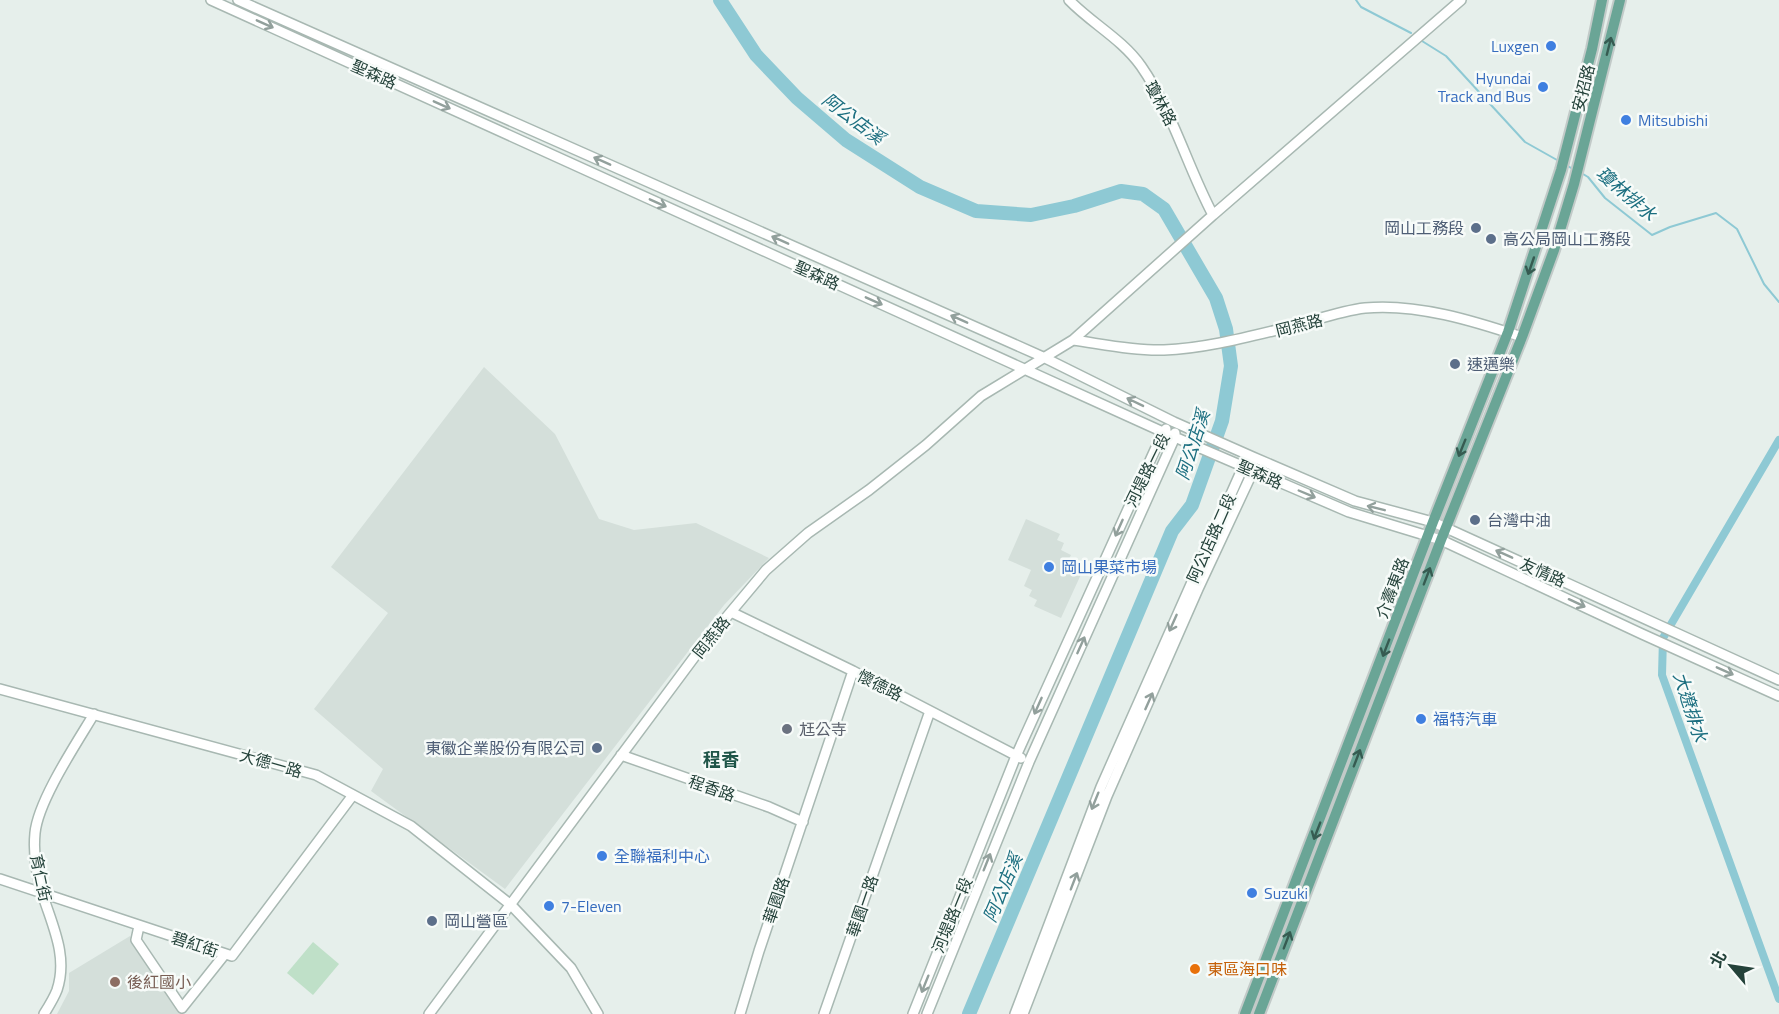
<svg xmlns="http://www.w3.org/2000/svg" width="1779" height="1014" viewBox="0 0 1779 1014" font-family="'Titillium Web','Noto Sans TC',sans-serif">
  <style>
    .built { fill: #d4dfda }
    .green { fill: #bfe0c8 }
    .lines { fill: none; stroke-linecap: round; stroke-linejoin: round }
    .stream { stroke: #8ec9d4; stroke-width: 2 }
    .canal { stroke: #8ec9d4; stroke-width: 8 }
    .river { stroke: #8ec9d4; stroke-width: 14 }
    .minor-casing { stroke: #a8b8b2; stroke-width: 12 }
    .major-casing { stroke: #c2cac8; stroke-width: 14 }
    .minor { stroke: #fff; stroke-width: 9 }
    .major { stroke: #6aa596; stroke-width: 10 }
    .oneway { stroke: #92a09c }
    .oneway2 { stroke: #365b51 }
    .shop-dot { fill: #3f7fe0; stroke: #f7fbf9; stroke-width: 2 }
    .service-dot { fill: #5c6f8a; stroke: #f7fbf9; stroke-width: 2 }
    .worship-dot { fill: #6b7280; stroke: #f7fbf9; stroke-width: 2 }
    .food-dot { fill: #e8710a; stroke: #f7fbf9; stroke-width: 2 }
    .education-dot { fill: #8d6e63; stroke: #f7fbf9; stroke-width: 2 }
    .labels { text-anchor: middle; stroke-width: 5; stroke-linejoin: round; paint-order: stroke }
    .shop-label { font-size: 16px; fill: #366cbe; stroke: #f7fbf9; text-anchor: start }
    .street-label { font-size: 16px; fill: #24423a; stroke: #f7fbf9 }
    .service-label { font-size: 16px; fill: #4e5e75; stroke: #f7fbf9; text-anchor: start }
    .worship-label { font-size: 16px; fill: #5b616d; stroke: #f7fbf9; text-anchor: start }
    .food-label { font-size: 16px; fill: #c56008; stroke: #f7fbf9; text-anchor: start }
    .education-label { font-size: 16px; fill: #785e54; stroke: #f7fbf9; text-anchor: start }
    .water-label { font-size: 18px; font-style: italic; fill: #1c6f80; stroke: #f7fbf9 }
    .neighbourhood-label { font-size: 18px; font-weight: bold; fill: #1f5548; stroke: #f7fbf9 }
  </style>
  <rect width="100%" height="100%" fill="#e6efeb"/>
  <path class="built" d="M484 367 555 434 599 519 634 530 696 523 769 558 724 605 505 889 371 791 383 769 314 709 388 613 331 567Z
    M1026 519 1060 534 1057 540 1064 543 1061 550 1071 555 1067 563 1083 570 1061 618 1034 606 1037 600 1029 596 1032 590 1024 586 1031 570 1008 560Z
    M130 936 182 1014H57L69 991V973Z"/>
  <path class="green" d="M313 942 339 964 313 995 287 973Z"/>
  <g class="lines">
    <path class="stream" d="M1356 0 1361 7 1411 33
      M1422 41 1446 56 1525 142 1557 160
      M1568 166 1571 168
      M1583 174 1588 177 1605 198 1652 235 1670 227 1716 213 1737 229 1764 284 1779 302"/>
    <path class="canal" d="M1779 440 1663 638 1662 675 1779 999"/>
    <path class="river" d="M720 0 756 55 797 98 846 140 920 187 976 211 1031 215 1074 206 1121 191 1143 194 1164 209 1216 298 1226 329 1231 366 1222 421 1192 505 1172 531 969 1014"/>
    <g class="minor-casing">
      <path id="minor" d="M211 0 1163 432 1349 512 1441 540 1642 634 1779 696
        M238 0 1043 357 1174 422 1253 457 1355 501 1433 522 1779 680
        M1213 215 1461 0
        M1073 340C1102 344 1134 351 1164 350 1201 349 1244 338 1281 329 1308 323 1338 311 1365 308 1416 303 1474 321 1522 337
        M731 612 853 671 1021 758
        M0 689 316 775 411 826 511 905 571 968 598 1014
        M621 755 769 807 803 822
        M0 879 232 956 353 795
        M139 926 136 940 182 1008 225 954
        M44 1014C49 1006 54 998 57 990 68 957 53 927 43 896 37 877 33 854 35 833 38 801 76 744 94 714
        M429 1014 704 644 766 570 808 533 869 490 926 445 981 396 1073 340 1213 215C1187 166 1173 112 1141 66 1122 39 1091 23 1069 0
        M740 1014 759 951 853 671
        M824 1014 930 711
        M913 1014 1016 756 1163 432 1166 429
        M927 1014 1029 762 1175 437V433
        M1015 1014 1101 787 1243 467 1247 463
        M1023 1014 1107 796 1198 589 1253 471V466"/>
    </g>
    <g class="major-casing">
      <path id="major" d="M1245 1014 1433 522 1508 332 1561 170 1592 49 1602 0
        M1259 1014 1441 540 1522 337 1554 250 1574 184 1620 0"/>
    </g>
    <use href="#minor" class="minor"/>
    <use href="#major" class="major"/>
  </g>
  <defs><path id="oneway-shaft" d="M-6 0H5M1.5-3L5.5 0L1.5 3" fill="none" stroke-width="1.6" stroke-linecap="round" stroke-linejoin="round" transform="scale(1.5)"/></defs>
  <g class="oneway">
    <use href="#oneway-shaft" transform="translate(265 24) rotate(24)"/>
    <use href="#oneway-shaft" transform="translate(442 105) rotate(24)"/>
    <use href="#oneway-shaft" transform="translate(602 161) rotate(-156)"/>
    <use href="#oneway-shaft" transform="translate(658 203) rotate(24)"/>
    <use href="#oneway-shaft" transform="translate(780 240) rotate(-156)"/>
    <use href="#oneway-shaft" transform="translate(874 301) rotate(24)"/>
    <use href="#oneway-shaft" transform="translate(959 319) rotate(-156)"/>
    <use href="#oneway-shaft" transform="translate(1135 402) rotate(-154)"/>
    <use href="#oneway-shaft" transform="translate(1307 494) rotate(23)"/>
    <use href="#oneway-shaft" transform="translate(1376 508) rotate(-166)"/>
    <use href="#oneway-shaft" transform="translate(1119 528) rotate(114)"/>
    <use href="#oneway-shaft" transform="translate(1504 554) rotate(-156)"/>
    <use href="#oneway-shaft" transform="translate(1577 603) rotate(25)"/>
    <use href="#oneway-shaft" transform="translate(1173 623) rotate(114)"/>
    <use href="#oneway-shaft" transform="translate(1081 645) rotate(-66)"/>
    <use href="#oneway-shaft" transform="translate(1725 671) rotate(24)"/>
    <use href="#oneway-shaft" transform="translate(1149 701) rotate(-66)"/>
    <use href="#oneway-shaft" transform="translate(1038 706) rotate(114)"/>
    <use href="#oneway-shaft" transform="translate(1095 801) rotate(112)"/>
    <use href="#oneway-shaft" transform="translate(987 862) rotate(-68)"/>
    <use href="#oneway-shaft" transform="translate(1074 881) rotate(-69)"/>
    <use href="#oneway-shaft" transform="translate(925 984) rotate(112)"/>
  </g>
  <g class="oneway2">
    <use href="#oneway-shaft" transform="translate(1609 46) rotate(-76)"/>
    <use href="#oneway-shaft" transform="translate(1531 266) rotate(109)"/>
    <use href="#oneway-shaft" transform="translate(1462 448) rotate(112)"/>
    <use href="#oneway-shaft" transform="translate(1427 576) rotate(-69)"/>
    <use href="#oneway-shaft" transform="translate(1386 648) rotate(111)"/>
    <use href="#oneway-shaft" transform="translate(1357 758) rotate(-69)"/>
    <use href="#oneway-shaft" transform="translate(1317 831) rotate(111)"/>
    <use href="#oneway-shaft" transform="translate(1287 940) rotate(-69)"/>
  </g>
  <g class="shop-dot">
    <circle cx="1551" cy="46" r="6"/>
    <circle cx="1543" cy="87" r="6"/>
    <circle cx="1626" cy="120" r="6"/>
    <circle cx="1049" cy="567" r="6"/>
    <circle cx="1421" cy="719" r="6"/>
    <circle cx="602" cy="856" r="6"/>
    <circle cx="1252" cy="893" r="6"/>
    <circle cx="549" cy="906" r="6"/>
  </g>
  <g class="service-dot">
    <circle cx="1476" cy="228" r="6"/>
    <circle cx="1491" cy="239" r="6"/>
    <circle cx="1455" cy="364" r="6"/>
    <circle cx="1475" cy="520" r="6"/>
    <circle cx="597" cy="748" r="6"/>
    <circle cx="432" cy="921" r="6"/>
  </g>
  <circle class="worship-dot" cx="787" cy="729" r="6"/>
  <circle class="food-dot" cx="1195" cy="969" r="6"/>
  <circle class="education-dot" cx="115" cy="982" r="6"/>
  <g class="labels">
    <g class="shop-label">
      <text x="1539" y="52" text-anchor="end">Luxgen</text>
      <text x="1531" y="84" text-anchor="end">Hyundai<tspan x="1531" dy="18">Track and Bus</tspan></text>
      <text x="1638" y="126">Mitsubishi</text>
      <text x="1061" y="573">岡山果菜市場</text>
      <text x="1433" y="725">福特汽車</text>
      <text x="614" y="862">全聯福利中心</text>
      <text x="1264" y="899">Suzuki</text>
      <text x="561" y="912">7-Eleven</text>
    </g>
    <g class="street-label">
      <text transform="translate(374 74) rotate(24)" y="6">聖森路</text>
      <text transform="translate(1583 88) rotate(-76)" y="6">安招路</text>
      <text transform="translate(1161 103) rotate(62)" y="6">瓊林路</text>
      <text transform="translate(817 275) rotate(24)" y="6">聖森路</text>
      <text transform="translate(1299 325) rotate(-14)" y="6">岡燕路</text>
      <text transform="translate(1147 470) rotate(-64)" y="6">河堤路一段</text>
      <text transform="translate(1260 474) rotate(24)" y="6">聖森路</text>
      <text transform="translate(1211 538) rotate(-66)" y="6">阿公店路二段</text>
      <text transform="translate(1543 572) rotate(24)" y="6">友情路</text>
      <text transform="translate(1392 588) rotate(-69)" y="6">介壽東路</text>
      <text transform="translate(711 637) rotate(-51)" y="6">岡燕路</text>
      <text transform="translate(880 685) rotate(27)" y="6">懷德路</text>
      <text transform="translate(271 763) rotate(16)" y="6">大德一路</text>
      <text transform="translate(712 788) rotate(19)" y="6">程香路</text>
      <text transform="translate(41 878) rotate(78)" y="6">育仁街</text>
      <text transform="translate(776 900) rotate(-71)" y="6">華園路</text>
      <text transform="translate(862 906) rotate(-71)" y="6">華園一路</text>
      <text transform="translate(952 915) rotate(-68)" y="6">河堤路一段</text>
      <text transform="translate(195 944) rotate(18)" y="6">碧紅街</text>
    </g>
    <g class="service-label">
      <text x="1464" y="234" text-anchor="end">岡山工務段</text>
      <text x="1503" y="245">高公局岡山工務段</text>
      <text x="1467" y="370">速邁樂</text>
      <text x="1487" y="526">台灣中油</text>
      <text x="585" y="754" text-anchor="end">東徽企業股份有限公司</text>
      <text x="444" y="927">岡山營區</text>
    </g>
    <g class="worship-label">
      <text x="799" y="735">尪公寺</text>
    </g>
    <g class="food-label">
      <text x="1207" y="975">東區海口味</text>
    </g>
    <g class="education-label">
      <text x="127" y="988">後紅國小</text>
    </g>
    <g class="water-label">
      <text transform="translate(853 119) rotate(37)" y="6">阿公店溪</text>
      <text transform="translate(1626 194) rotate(41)" y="6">瓊林排水</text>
      <text transform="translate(1193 445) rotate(-72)" y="6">阿公店溪</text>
      <text transform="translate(1690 707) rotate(72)" y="6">大遼排水</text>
      <text transform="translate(1003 888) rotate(-67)" y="6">阿公店溪</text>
    </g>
    <g class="neighbourhood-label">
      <text x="721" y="766">程香</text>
    </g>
  </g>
  <g transform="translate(1731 966) rotate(299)" stroke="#f7fbf9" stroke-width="4.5" paint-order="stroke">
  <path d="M0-4.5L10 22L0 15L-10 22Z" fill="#24423a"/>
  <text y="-9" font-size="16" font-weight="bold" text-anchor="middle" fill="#24423a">北</text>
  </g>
</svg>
